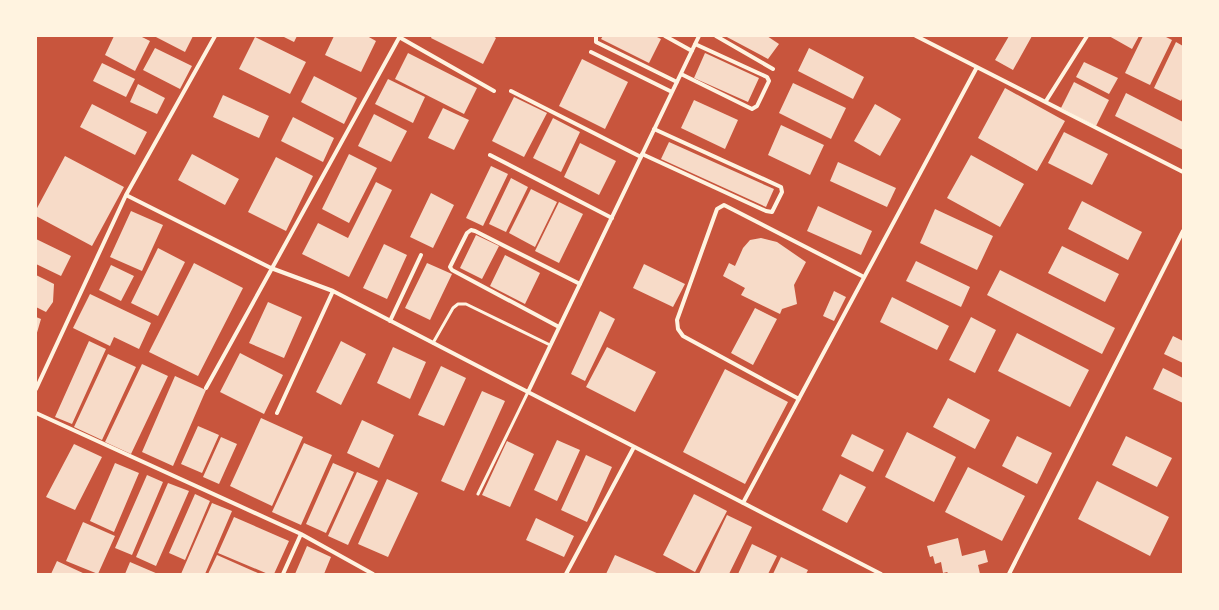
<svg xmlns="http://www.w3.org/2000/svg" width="1219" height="610" viewBox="0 0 1219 610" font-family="Overpass,sans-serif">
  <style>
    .building { fill: #f7dbc8 }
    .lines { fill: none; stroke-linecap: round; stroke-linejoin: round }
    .service { stroke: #fff3e0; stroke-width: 3 }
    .minor { stroke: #fff3e0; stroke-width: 4 }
  </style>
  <rect width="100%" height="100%" fill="#c8553d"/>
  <path class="building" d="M114 36H140L150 41 135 71 105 55Z
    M154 36H193L185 52Z
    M282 36H297L294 42Z
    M334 36H367L376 41 361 72 325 55Z
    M432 36H493L496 38 483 64 431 38Z
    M603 36H655L661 39 649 63 601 39Z
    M725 36H767L779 44 768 59Z
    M1009 36H1032L1013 70 995 60Z
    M1109 36H1139L1132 49Z
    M1143 36H1164L1172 40 1150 85 1125 73Z
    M255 37 306 62 290 94 239 69Z
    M1176 42 1183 46V97L1181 101 1154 88Z
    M155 48 192 66 180 89 143 70Z
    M809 48 864 77 853 99 798 71Z
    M408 53 477 88 464 114 395 79Z
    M705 53 759 78 748 102 694 78Z
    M582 59 628 82 605 129 559 106Z
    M1084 62 1118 78 1109 94 1076 77Z
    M102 63 135 79 126 97 93 81Z
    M314 76 357 98 344 124 301 102Z
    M388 79 425 97 413 123 375 104Z
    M1074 82 1109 100 1096 126 1061 108Z
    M793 83 846 108 831 139 779 113Z
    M138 84 165 98 157 114 130 102Z
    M1005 88 1065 121 1037 171 978 138Z
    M1126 93 1183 122V150L1115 116Z
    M223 95 269 116 259 138 213 117Z
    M514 97 547 113 524 157 492 141Z
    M694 100 738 120 725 149 681 128Z
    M92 104 147 132 135 155 80 127Z
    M875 104 901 119 880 156 854 141Z
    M443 108 469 120 454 150 428 138Z
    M374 114 407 131 391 162 358 146Z
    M293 117 334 138 323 162 281 141Z
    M553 118 580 132 561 172 533 158Z
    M781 125 824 145 810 175 768 155Z
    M1064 132 1108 154 1092 185 1048 163Z
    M669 142 774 189 766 207 661 159Z
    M580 143 616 161 599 195 564 177Z
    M192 154 239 179 225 205 178 180Z
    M349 154 377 168 349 223 322 209Z
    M971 155 1024 184 1000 227 947 198Z
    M65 156 124 187 92 246 36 216V210Z
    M276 157 313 176 286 231 248 212Z
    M838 162 896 188 887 207 830 181Z
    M491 166 508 174 483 226 466 218Z
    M511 178 528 187 506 232 489 224Z
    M376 182 392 190 349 277 302 254 318 223 348 238Z
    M531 189 557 202 535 247 509 233Z
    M431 193 454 205 433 248 410 237Z
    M1082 201 1142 232 1128 260 1068 229Z
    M559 202 583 214 559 263 535 251Z
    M818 206 872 231 861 255 807 231Z
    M935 209 993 236 977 270 920 243Z
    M131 211 163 225 142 271 110 257Z
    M476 235 499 246 482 279 460 268Z
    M761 238 777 242 806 262 794 285 797 304 782 309 780 314 741 295 745 288 723 276 729 263 735 266 743 248 750 240Z
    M36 239 71 256 61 276 36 264Z
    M384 244 407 255 387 299 363 288Z
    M1062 246 1119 274 1105 302 1048 273Z
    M158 248 185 262 158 316 131 303Z
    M505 255 540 273 525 304 490 286Z
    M916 261 970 287 961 307 906 281Z
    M194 263 243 288 198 376 149 352Z
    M427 263 452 274 430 320 405 308Z
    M644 264 685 284 673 307 633 288Z
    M111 265 134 276 121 301 99 290Z
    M1000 270 1115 328 1102 354 987 295Z
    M36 275 54 284 53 302 46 312 36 307Z
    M834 291 846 297 834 321 823 316Z
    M90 294 151 323 139 349 114 337 110 346 73 328Z
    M892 297 949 326 937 350 880 322Z
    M268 302 302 317 284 358 249 343Z
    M755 308 777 319 753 365 731 353Z
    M600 311 615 319 585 381 571 374Z
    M36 317 41 319 36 336Z
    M971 317 996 330 975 373 949 360Z
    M1017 333 1089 370 1070 407 998 371Z
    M1173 336 1183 341V363L1164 354Z
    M89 341 106 349 72 424 55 417Z
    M341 341 366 354 341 405 316 392Z
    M393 347 426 362 410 399 377 383Z
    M607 347 656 372 635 412 586 387Z
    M240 353 283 375 264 414 220 392Z
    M108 354 136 367 102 440 74 427Z
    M142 364 168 376 131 454 105 442Z
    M441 366 466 378 444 426 418 415Z
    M1163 368 1183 378V403L1153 389Z
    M725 369 788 402 745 484 683 452Z
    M175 376 206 390 173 466 142 452Z
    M482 391 505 401 464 491 441 481Z
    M948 398 990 420 975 449 933 427Z
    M261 418 303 437 272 506 230 486Z
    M362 420 394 435 379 468 347 453Z
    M198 426 219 435 202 473 181 464Z
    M907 432 956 457 934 502 885 477Z
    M852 434 884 450 873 472 841 456Z
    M1017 436 1052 453 1037 484 1002 466Z
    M1126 436 1172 458 1157 487 1112 465Z
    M221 437 237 444 219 484 203 477Z
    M557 440 580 450 557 501 534 490Z
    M507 441 534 454 510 507 482 495Z
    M304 443 332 455 301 525 272 512Z
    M74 444 102 457 75 510 46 497Z
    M586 455 612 467 587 522 561 510Z
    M115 463 139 473 114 532 90 521Z
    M333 463 354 472 326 533 306 524Z
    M968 467 1025 496 1002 541 945 512Z
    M357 472 378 481 348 545 328 536Z
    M840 474 866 487 847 523 822 510Z
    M147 475 163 482 132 555 115 548Z
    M387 479 418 493 388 557 358 544Z
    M1097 481 1169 517 1150 556 1078 519Z
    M168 483 189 491 156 566 136 557Z
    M195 494 210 501 185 560 169 553Z
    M694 494 727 511 695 572 663 555Z
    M212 503 232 511 205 574H181Z
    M727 515 752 527 729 574H699Z
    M234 517 289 541 274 574H268L218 553Z
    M536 518 574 536 564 557 526 540Z
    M83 522 115 536 98 574 66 561Z
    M958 538 962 556 985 550 988 562 978 565 980 574H949L947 572 943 573 941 562 935 564 933 556 930 557 927 546Z
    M752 544 777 556 768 574H738Z
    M307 546 331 557 324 574H295Z
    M217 555 260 574H208Z
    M615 555 659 574H606Z
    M781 557 808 570 806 574H773Z
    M57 561 85 574H51Z
    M130 562 158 574H125Z"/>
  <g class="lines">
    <path class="service" d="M433 343 453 308 458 304H466L550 345
      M478 494 528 392"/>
    <path class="minor" d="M596 36V42L677 82
      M665 36 692 51
      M716 36 773 69
      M916 36 1183 172
      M399 37 494 91
      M591 52 672 92
      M681 74 752 109 757 106 769 81 767 77 695 44
      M511 91 641 157
      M1046 101 1087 36
      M642 154 766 211 772 212 782 192 781 187 654 129
      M490 155 612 218
      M126 195 271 268 333 291 528 392 881 574
      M390 321 421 255
      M559 327 452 270 450 267 467 233 471 230 475 231 580 284
      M206 388 400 36
      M36 389 126 195 215 36
      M528 392 699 36
      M799 399 683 336 678 329 677 320 717 209 724 205 864 277
      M36 413 301 534 373 574
      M277 413 333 291
      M743 503 977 67
      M283 574 301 534
      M566 574 634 447
      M1009 574 1183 231"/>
  </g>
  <rect width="1219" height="610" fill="none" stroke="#fff3e0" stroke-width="74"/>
</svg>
